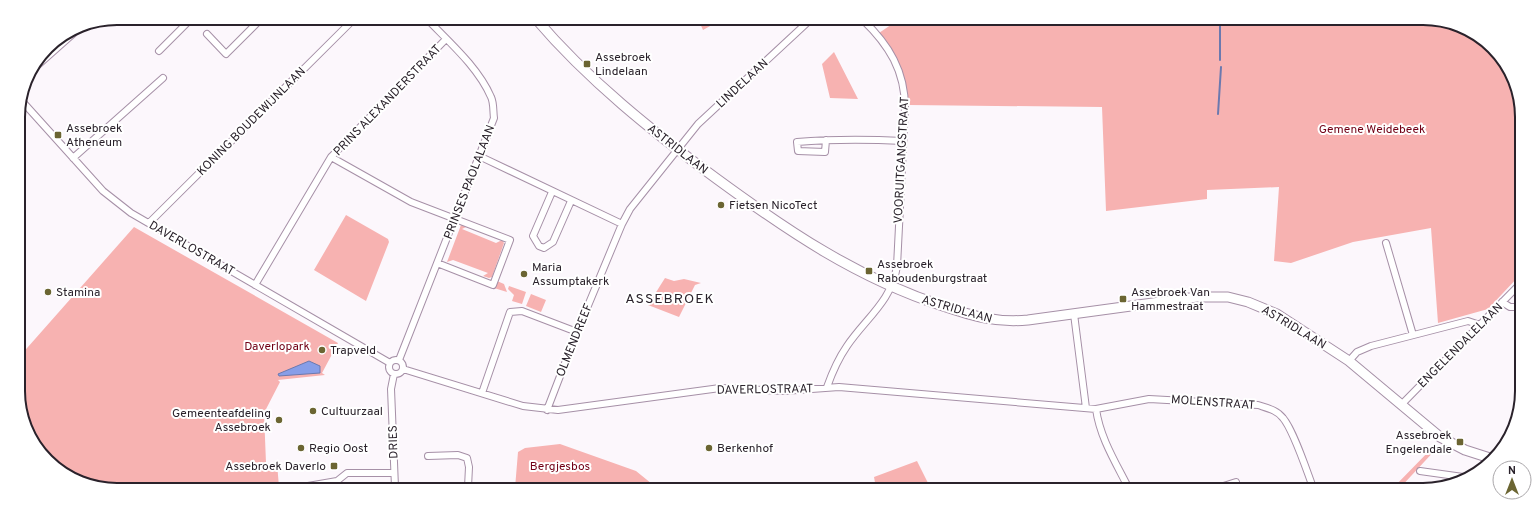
<svg xmlns="http://www.w3.org/2000/svg" width="1540" height="508" viewBox="0 0 1540 508" font-family="Overpass,sans-serif">
  <style>
    .green { fill: #f7b2b1 }
    .water { fill: #879ee8; stroke: #6b79af }
    .lines { fill: none; stroke-linecap: round; stroke-linejoin: round }
    .stream { stroke: #6b79af; stroke-width: 2 }
    .minor-casing { stroke: #a690a7; stroke-width: 8 }
    .secondary-casing { stroke: #a690a7; stroke-width: 11 }
    .minor { stroke: #fff; stroke-width: 6 }
    .secondary { stroke: #fff; stroke-width: 9 }
    .poi-dot { fill: #6b6532; stroke: #fff; stroke-width: 1.5 }
    .labels { text-anchor: middle; stroke-width: 4; stroke-linejoin: round; paint-order: stroke }
    .poi-label { font-size: 12px; fill: #2a222b; stroke: #fff; text-anchor: start }
    .street-label { font-size: 12px; fill: #2a222b; stroke: #fff }
    .park-label { font-size: 12px; fill: #710016; stroke: #fff }
    .quarter-label { font-size: 14px; letter-spacing: 1px; fill: #2a222b; stroke: #fff }
    .rim { fill: none; stroke: #2a222b; stroke-width: 2 }
  </style>
  <rect width="100%" height="100%" fill="#fcf7fc"/>
  <path class="green" d="M698 19 721 20 703 30Z
    M898 20 1449 21 1497 51 1520 98 1519 276 1488 309 1438 323 1431 228 1353 242 1291 263 1274 261 1279 187 1207 190V199L1106 211 1102 107 909 105C906 74 898 56 879 33Z
    M834 52 858 99 830 98 822 64Z
    M346 215 388 239 389 242 366 301 314 270Z
    M461 225 466 227 462 229 496 243 502 240 504 243 492 277 489 278 483 276 488 273 453 260 447 262Z
    M134 227 338 343 322 373 325 375 278 380 280 382 264 413 266 463H277L279 487H91L43 457 20 410V356Z
    M665 278 674 281 684 279 701 283 695 285 679 317 648 305Z
    M497 281 504 284 507 292 494 288Z
    M509 286 526 292 522 304 512 301 514 295 508 289Z
    M531 294 546 300 541 312 526 306Z
    M560 444 636 471 657 488H515L518 452 525 448Z
    M1435 445 1438 447 1398 490H1391Z
    M917 461 931 489 876 488 874 477Z"/>
  <path class="water" d="M309 361 320 366V373L279 376 278 374Z"/>
  <g class="lines">
    <path class="stream" d="M1220 21V60
      M1218 114 1221 67"/>
    <g class="minor-casing">
      <path id="minor" d="M207 34 226 54 262 18
        M159 51 192 18
        M30 72 83 25
        M21 100 103 191 131 213 390 363
        M826 140 825 152 798 151 797 142C832 139 867 139 903 141
        M479 156 622 224
        M331 157 411 202 510 240 493 285 437 263
        M73 158 163 78
        M552 192 533 236 539 246 544 248 553 242 571 201
        M149 223 354 19
        M1386 243 1413 335
        M255 285 331 157 446 39
        M1502 302 1510 307H1519
        M1074 314 1086 408
        M389 367a7 7 0 1 1 14 0a7 7 0 1 1-14 0Z
        M399 360 494 118C493 112 494 103 491 97 478 67 449 42 427 19
        M1349 361 1357 352 1371 346 1468 321 1480 325
        M403 369 523 406 558 410 720 388 784 391 839 387 1096 409 1149 399 1258 405C1267 408 1277 410 1283 418 1294 431 1307 472 1314 490
        M394 374 391 389 395 487
        M827 387C832 373 838 359 847 346 865 319 892 301 897 266L905 108C905 71 889 45 863 20
        M482 393 510 312 522 311 577 332
        M1401 405 1519 285
        M1096 409C1100 438 1116 463 1129 489
        M547 410 577 332 622 224 630 209 698 124 810 20
        M428 456 458 455 467 458 469 467 468 487
        M1420 471 1463 477
        M308 486 337 481 347 473H394
        M1214 489 1236 482"/>
    </g>
    <g class="secondary-casing">
      <path id="secondary" d="M536 19C588 80 653 132 717 179 788 231 857 278 943 306 973 316 995 323 1028 320L1197 297H1228L1248 302 1277 314 1349 361 1440 437 1465 450 1493 459"/>
    </g>
    <use href="#minor" class="minor"/>
    <use href="#secondary" class="secondary"/>
  </g>
  <g class="poi-dot">
    <rect x="583" y="60" width="8" height="8" rx="2"/>
    <rect x="54" y="131" width="8" height="8" rx="2"/>
    <circle cx="721" cy="205" r="4"/>
    <rect x="865" y="267" width="8" height="8" rx="2"/>
    <circle cx="524" cy="274" r="4"/>
    <circle cx="48" cy="292" r="4"/>
    <rect x="1119" y="295" width="8" height="8" rx="2"/>
    <circle cx="322" cy="350" r="4"/>
    <circle cx="313" cy="411" r="4"/>
    <circle cx="279" cy="420" r="4"/>
    <rect x="1456" y="438" width="8" height="8" rx="2"/>
    <circle cx="301" cy="448" r="4"/>
    <circle cx="709" cy="448" r="4"/>
    <rect x="330" y="462" width="8" height="8" rx="2"/>
  </g>
  <g class="labels">
    <g class="poi-label">
      <text x="595" y="61">Assebroek<tspan x="595" dy="14">Lindelaan</tspan></text>
      <text x="66" y="132">Assebroek<tspan x="66" dy="14">Atheneum</tspan></text>
      <text x="729" y="209">Fietsen NicoTect</text>
      <text x="877" y="268">Assebroek<tspan x="877" dy="14">Raboudenburgstraat</tspan></text>
      <text x="532" y="271">Maria<tspan x="532" dy="14">Assumptakerk</tspan></text>
      <text x="56" y="296">Stamina</text>
      <text x="1131" y="296">Assebroek Van<tspan x="1131" dy="14">Hammestraat</tspan></text>
      <text x="330" y="354">Trapveld</text>
      <text x="321" y="415">Cultuurzaal</text>
      <text x="271" y="417" text-anchor="end">Gemeenteafdeling<tspan x="271" dy="14">Assebroek</tspan></text>
      <text x="1452" y="439" text-anchor="end">Assebroek<tspan x="1452" dy="14">Engelendale</tspan></text>
      <text x="309" y="452">Regio Oost</text>
      <text x="717" y="452">Berkenhof</text>
      <text x="326" y="470" text-anchor="end">Assebroek Daverlo</text>
    </g>
    <g class="street-label">
      <text transform="translate(742 83) rotate(-43)" y="4">LINDELAAN</text>
      <text transform="translate(387 100) rotate(-46)" y="4">PRINS ALEXANDERSTRAAT</text>
      <text transform="translate(251 121) rotate(-45)" y="4">KONING BOUDEWIJNLAAN</text>
      <text transform="translate(678 149) rotate(38)" y="4">ASTRIDLAAN</text>
      <text transform="translate(901 160) rotate(-87)" y="4">VOORUITGANGSTRAAT</text>
      <text transform="translate(469 182) rotate(-69)" y="4">PRINSES PAOLALAAN</text>
      <text transform="translate(192 248) rotate(30)" y="4">DAVERLOSTRAAT</text>
      <text transform="translate(957 309) rotate(16)" y="4">ASTRIDLAAN</text>
      <text transform="translate(1294 327) rotate(31)" y="4">ASTRIDLAAN</text>
      <text transform="translate(574 340) rotate(-68)" y="4">OLMENDREEF</text>
      <text transform="translate(1460 345) rotate(-45)" y="4">ENGELENDALELAAN</text>
      <text transform="translate(765 389) rotate(-1)" y="4">DAVERLOSTRAAT</text>
      <text transform="translate(1213 402) rotate(4)" y="4">MOLENSTRAAT</text>
      <text transform="translate(393 442) rotate(-92)" y="4">DRIES</text>
    </g>
    <g class="park-label">
      <text x="1372" y="133">Gemene Weidebeek</text>
      <text x="277" y="350">Daverlopark</text>
      <text x="560" y="470">Bergjesbos</text>
    </g>
    <g class="quarter-label">
      <text x="670" y="303">ASSEBROEK</text>
    </g>
  </g>
  <path d="M0 0H1540V508H0ZM117 25H1423A92 92 0 0 1 1515 117V391A92 92 0 0 1 1423 483H117A92 92 0 0 1 25 391V117A92 92 0 0 1 117 25Z" fill="#fff" fill-rule="evenodd"/>
  <path class="rim" d="M117 25H1423A92 92 0 0 1 1515 117V391A92 92 0 0 1 1423 483H117A92 92 0 0 1 25 391V117A92 92 0 0 1 117 25Z"/>
  <g transform="translate(1512 480)"><circle r="19" fill="#ffffff" stroke="#aaa7aa"/>
  <path d="M0-3L7 15L0 10L-7 15Z" fill="#6b6532"/>
  <text y="-6" font-size="11" font-weight="bold" text-anchor="middle" fill="#2a222b">N</text>
  </g>
</svg>
